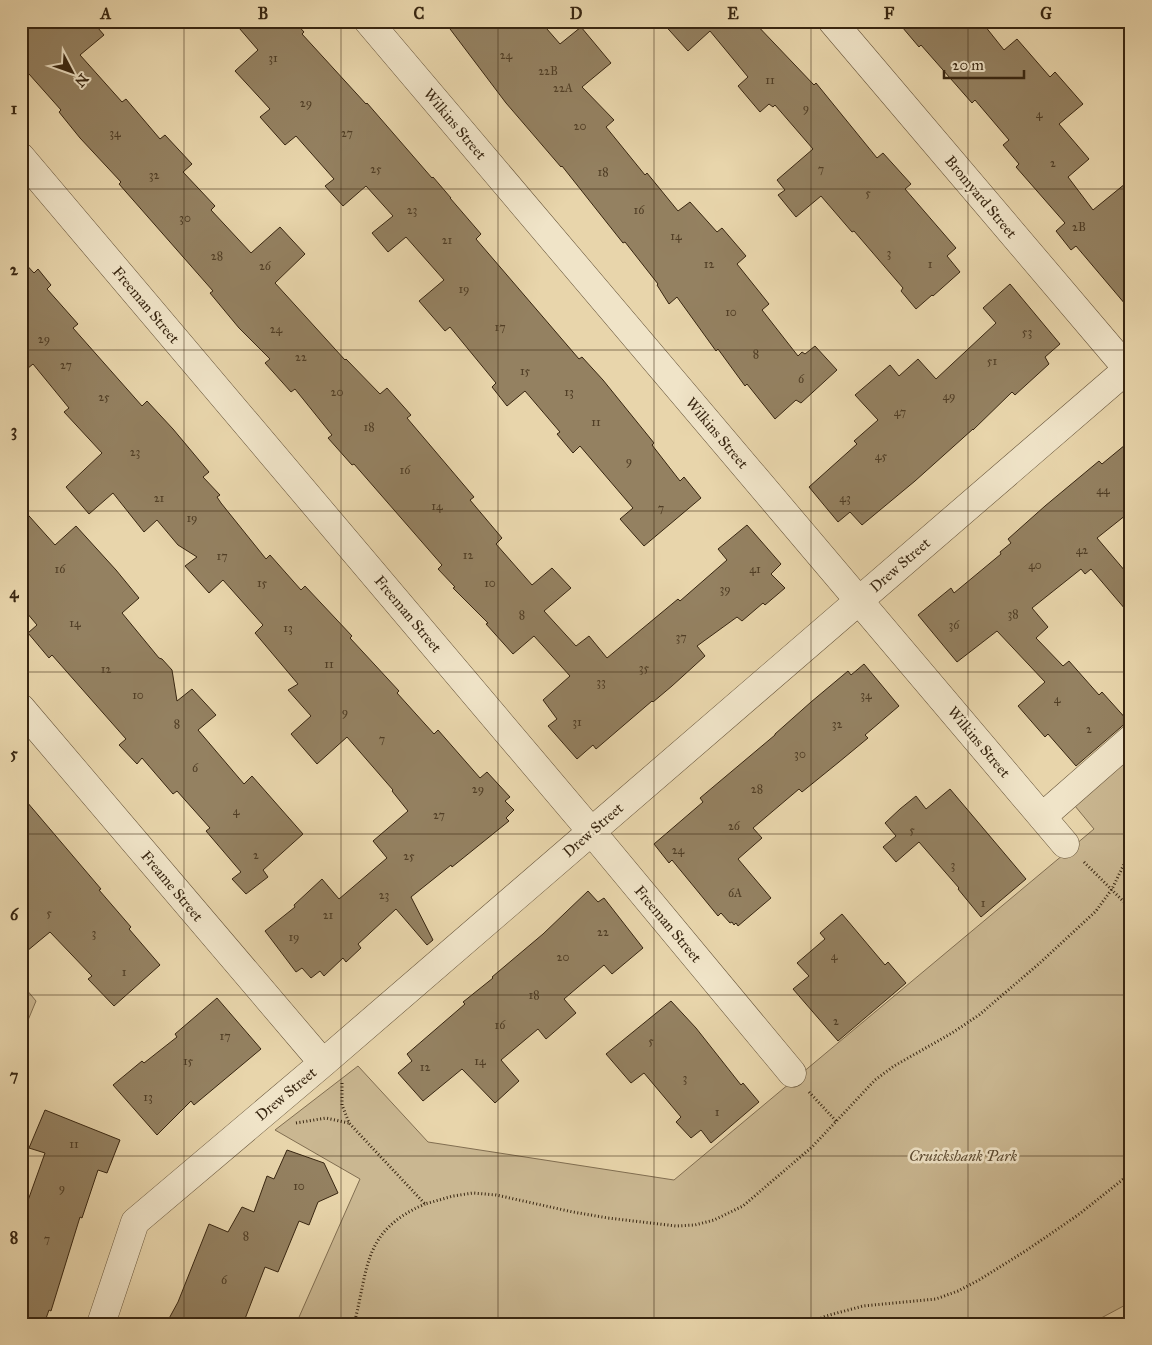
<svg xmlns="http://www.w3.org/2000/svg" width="1152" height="1345" viewBox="0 0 1152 1345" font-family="'IM FELL Great Primer',serif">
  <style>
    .green { fill: #cab791; stroke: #816e51 }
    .building { fill: #948161; stroke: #382611 }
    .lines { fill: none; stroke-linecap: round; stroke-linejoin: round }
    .minor-casing { stroke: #645238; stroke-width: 29 }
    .path { stroke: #382611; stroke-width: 3; stroke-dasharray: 1 2.5; stroke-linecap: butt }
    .minor { stroke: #f0e4c8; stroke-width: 28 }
    .grid { fill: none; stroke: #382611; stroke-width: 1; stroke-opacity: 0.55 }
    .labels { text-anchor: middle; stroke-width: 5; stroke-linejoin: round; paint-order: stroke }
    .number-label { font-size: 12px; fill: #4f3d25 }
    .street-label { font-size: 15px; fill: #382611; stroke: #f0e4c8 }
    .park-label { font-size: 15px; font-style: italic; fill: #5c4a31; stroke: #f0e4c8 }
    .neatline { fill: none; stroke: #382611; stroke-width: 2 }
    .grid-label { font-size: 16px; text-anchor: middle; font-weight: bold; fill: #382611 }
  </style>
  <rect width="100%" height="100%" fill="#e8d5ab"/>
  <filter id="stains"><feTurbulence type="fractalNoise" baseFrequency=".004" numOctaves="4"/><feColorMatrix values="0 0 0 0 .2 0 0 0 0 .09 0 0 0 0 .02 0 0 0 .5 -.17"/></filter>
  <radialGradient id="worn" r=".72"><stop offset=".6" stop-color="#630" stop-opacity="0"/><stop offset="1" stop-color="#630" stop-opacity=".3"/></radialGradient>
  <path class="green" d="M1131 727V1302L1090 1324H296L360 1179 275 1130 358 1066 428 1142 674 1180 1094 829 1061 789Z
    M21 983 36 1001 21 1037Z"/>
  <path class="building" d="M21 21H92L104 35 80 55 122 102 126 99 160 139 165 135 192 164 183 172 215 206 211 210 251 253 280 227 305 254 275 283 345 360 346 359 380 394 387 388 411 415 407 418 474 497 470 500 502 538 496 544 532 585 552 568 571 588 544 611 576 646 589 636 607 658 678 599 680 601 727 560 718 549 747 525 781 564 771 574 785 588 765 605 763 603 742 621 737 617 697 646 705 656 672 686 653 702 652 701 596 749 593 745 577 759 548 726 557 719 543 700 570 676 534 636 513 654 486 624 488 623 453 588 455 587 438 569 442 565 354 464 352 465 328 438 332 435 295 389 291 392 265 363 270 359 239 328 210 293 213 291 119 184 121 182 80 138 59 112 61 110 21 65Z
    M233 21H294L304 32 302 34 366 104 367 103 432 178 433 177 451 198H450L481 234 476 239 579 359 582 357 603 380 654 443 652 445 680 481 684 477 701 498 644 546 620 519 633 508 580 446 573 453 557 434 560 432 525 391 507 406 492 387 496 383 450 327 445 331 419 301 444 280 406 237 388 252 372 233 393 216 366 186 343 206 325 186 334 179 296 136 285 145 260 117 270 109 235 71 258 50Z
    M444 21H540L560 44 581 27 611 63 582 87 614 120 606 127 645 175 647 173 678 211 690 202 717 232 722 228 746 256 737 264 769 304 762 310 798 356 802 352 805 354 815 346 837 370 801 403 796 400 775 419 747 384 745 386 718 349 716 351 677 297 669 304 657 285 658 284 625 242 623 243 562 166 561 167 506 103Z
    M661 21H753L814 85 816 83 877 158 883 153 911 184 905 189 956 248 947 256 960 272 933 296 932 295 916 309 901 291 903 288 854 231 852 232 821 196 796 217 778 195 785 190 777 180 813 149 775 105 773 107 769 104 760 112 738 86 748 77 710 31 688 51Z
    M897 21H981L1004 50 1017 39 1050 77 1055 72 1083 104 1059 124 1089 159 1068 177 1093 210 1131 179V311L1076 246 1071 250 1056 231 1065 223 1016 167 1019 164 1003 145 1009 140 975 100 972 103 921 45 919 47Z
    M21 259 34 273 38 269 51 285 47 289 78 324 73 328 142 406 147 401 173 429 209 472 203 477 220 495 217 497 221 503 266 559 270 555 301 590 305 586 352 636 350 638 399 691 397 693 434 734 438 730 480 778 487 772 510 797 505 801 514 810 506 818 509 821 452 867 451 865 411 897 433 940 427 945 396 909 358 944 361 948 346 962 343 958 324 976 320 971 311 978 302 968 296 972 265 931 295 907 294 905 322 879 339 899 387 858 373 841 408 811 392 791 393 790 347 737 317 764 291 734 311 716 288 690 298 684 255 633 263 625 223 580 209 593 185 566 197 557 178 545 157 520 144 532 113 493 89 514 66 487 102 453 64 412 69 408 33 364 21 374Z
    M1010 284 1060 344 1045 357 1049 364 1015 395 1012 392 973 430V429L915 481 862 525 850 512 838 522 809 487 857 444 854 441 878 420 855 395 890 365 899 376 918 359 936 379 996 323 983 308Z
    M1131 440V511L1097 538 1131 578V616L1091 569 1085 574 1081 569 1032 608 1048 627 1036 638 1063 666 1069 661 1099 695 1102 692 1128 721 1076 766 1048 734 1045 737 1018 706 1045 682 997 631 957 662 918 615 951 588 954 593 1001 554 1000 552 1011 543 1008 539 1045 506 1099 461 1102 464Z
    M21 507 55 545 76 526 116 570 139 598 122 613 159 658 162 659 172 670 177 701 192 689 216 715 198 730 244 784 252 776 303 834 263 870 268 877 246 894 232 879 241 872 206 831 210 828 177 791 173 794 142 758 137 764 119 745 126 739 52 655 49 658 28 633 37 625 21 606Z
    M864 664 899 706 865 735 868 738 839 762 802 792 799 789 753 828 762 838 738 859 771 898 738 926 736 923 734 925 732 922 730 923 721 913 718 916 672 860 669 863 654 844 703 802 700 798 775 735V734L811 702 848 671 851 675Z
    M950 789 1026 879 981 917 958 889 959 888 919 842 896 862 883 847 896 836 885 823 900 809 916 796 926 809Z
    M21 795 101 889 99 890 131 927 129 929 160 965 114 1006 88 979 92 976 50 932 21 956Z
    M588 891 598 902 604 898 643 948 612 974 604 965 564 999 576 1013 546 1039 538 1029 501 1060 519 1081 495 1103 462 1069 423 1101 398 1073 412 1061 407 1054 465 1004 463 1002 493 978 492 977 543 934Z
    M842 914 885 965 888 962 906 983 838 1041 793 989 809 976 797 963 825 939 820 933Z
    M217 998 261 1049 194 1105 191 1101 157 1135 113 1085 142 1061 144 1063 177 1037 175 1034Z
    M671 1001 696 1028 741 1085 743 1083 759 1102 711 1143 701 1130 691 1138 676 1122 681 1117 644 1073 631 1083 606 1054Z
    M45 1110 120 1140 107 1173 98 1170 82 1218 80 1217 51 1311 49 1310 44 1324H21V1220L45 1153 29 1148Z
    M287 1150 324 1163 338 1193 318 1202 309 1225 299 1221 278 1272 265 1267 243 1324H166L178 1302 209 1224 228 1232 242 1207 254 1212 267 1176 274 1179Z"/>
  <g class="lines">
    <g class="minor-casing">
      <path id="minor" d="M368 21 1065 844
        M832 21 1131 373
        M21 157 591 831 792 1073
        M21 708 323 1063
        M1042 817 1131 739
        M101 1324 135 1222 323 1063 1131 366"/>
    </g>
    <path class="path" d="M1084 862 1131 909
      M342 1083V1105L349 1123 425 1204 453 1196 473 1193 496 1195 573 1212 608 1218 676 1226 695 1225 714 1220 743 1206 812 1147 875 1080 894 1066 952 1033 979 1015 1041 962 1096 911 1112 889 1131 850
      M809 1092 837 1122
      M296 1123 326 1118 349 1123
      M354 1324C369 1268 362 1231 425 1204
      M808 1324 826 1316 863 1306 936 1299 958 1291 979 1280 1027 1250 1078 1215 1131 1173"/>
    <use href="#minor" class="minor"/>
  </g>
  <path class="grid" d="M184 21V1324M341 21V1324M498 21V1324M654 21V1324M811 21V1324M968 21V1324M21 189H1131M21 350H1131M21 511H1131M21 672H1131M21 834H1131M21 995H1131M21 1156H1131"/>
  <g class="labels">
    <g class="number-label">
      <text x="506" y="59">24</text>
      <text x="273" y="62">31</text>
      <text x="548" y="75">22B</text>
      <text x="770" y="84">11</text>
      <text x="563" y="92">22A</text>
      <text x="306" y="107">29</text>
      <text x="806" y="112">9</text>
      <text x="1039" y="118">4</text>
      <text x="580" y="130">20</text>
      <text x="115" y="137">34</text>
      <text x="347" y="137">27</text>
      <text x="1053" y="167">2</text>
      <text x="376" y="173">25</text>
      <text x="821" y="173">7</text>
      <text x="603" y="176">18</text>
      <text x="154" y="179">32</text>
      <text x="868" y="197">5</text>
      <text x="412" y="214">23</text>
      <text x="639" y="214">16</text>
      <text x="185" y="222">30</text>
      <text x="1079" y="231">2B</text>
      <text x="676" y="240">14</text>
      <text x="447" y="244">21</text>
      <text x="889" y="257">3</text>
      <text x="217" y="260">28</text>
      <text x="709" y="268">12</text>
      <text x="930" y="268">1</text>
      <text x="265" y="270">26</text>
      <text x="464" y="293">19</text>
      <text x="731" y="316">10</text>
      <text x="500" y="331">17</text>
      <text x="276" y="333">24</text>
      <text x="1027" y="336">53</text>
      <text x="44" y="343">29</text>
      <text x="756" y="358">8</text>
      <text x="301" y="361">22</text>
      <text x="992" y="365">51</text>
      <text x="66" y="369">27</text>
      <text x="525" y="375">15</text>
      <text x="801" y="383">6</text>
      <text x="337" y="396">20</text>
      <text x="569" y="396">13</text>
      <text x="949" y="400">49</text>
      <text x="104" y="401">25</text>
      <text x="900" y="416">47</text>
      <text x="596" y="426">11</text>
      <text x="369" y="431">18</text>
      <text x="135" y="456">23</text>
      <text x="881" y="460">45</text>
      <text x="629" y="465">9</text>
      <text x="405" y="474">16</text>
      <text x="1103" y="494">44</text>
      <text x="159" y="502">21</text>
      <text x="845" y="502">43</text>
      <text x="437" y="510">14</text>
      <text x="661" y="512">7</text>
      <text x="192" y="522">19</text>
      <text x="1082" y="554">42</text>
      <text x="468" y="559">12</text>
      <text x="222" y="560">17</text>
      <text x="1035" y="569">40</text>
      <text x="60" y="573">16</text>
      <text x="755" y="573">41</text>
      <text x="262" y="587">15</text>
      <text x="490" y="587">10</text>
      <text x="725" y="593">39</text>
      <text x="1013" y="618">38</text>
      <text x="522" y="619">8</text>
      <text x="75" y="627">14</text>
      <text x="954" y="629">36</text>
      <text x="288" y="632">13</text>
      <text x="681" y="641">37</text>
      <text x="329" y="668">11</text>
      <text x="644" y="672">35</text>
      <text x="106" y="673">12</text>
      <text x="601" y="686">33</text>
      <text x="138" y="699">10</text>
      <text x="866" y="699">34</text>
      <text x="1057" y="703">4</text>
      <text x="345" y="716">9</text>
      <text x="577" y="726">31</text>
      <text x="177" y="728">8</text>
      <text x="837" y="728">32</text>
      <text x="1089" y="733">2</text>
      <text x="382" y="743">7</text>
      <text x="800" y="758">30</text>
      <text x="195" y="772">6</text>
      <text x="478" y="793">29</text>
      <text x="757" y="793">28</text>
      <text x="236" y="815">4</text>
      <text x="439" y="819">27</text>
      <text x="734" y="830">26</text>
      <text x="912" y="834">5</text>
      <text x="678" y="854">24</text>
      <text x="256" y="859">2</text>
      <text x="409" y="860">25</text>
      <text x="953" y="869">3</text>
      <text x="735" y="897">6A</text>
      <text x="384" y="899">23</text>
      <text x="983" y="907">1</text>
      <text x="49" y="917">5</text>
      <text x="328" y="919">21</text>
      <text x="603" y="936">22</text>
      <text x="94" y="937">3</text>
      <text x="294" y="941">19</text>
      <text x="834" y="960">4</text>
      <text x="563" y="961">20</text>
      <text x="124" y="976">1</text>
      <text x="534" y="999">18</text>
      <text x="836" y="1025">2</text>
      <text x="500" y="1029">16</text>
      <text x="225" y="1040">17</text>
      <text x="651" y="1045">5</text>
      <text x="188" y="1065">15</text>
      <text x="480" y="1065">14</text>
      <text x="425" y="1071">12</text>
      <text x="685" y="1082">3</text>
      <text x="148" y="1101">13</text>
      <text x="717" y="1116">1</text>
      <text x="74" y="1148">11</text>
      <text x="299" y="1190">10</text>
      <text x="62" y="1192">9</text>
      <text x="246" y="1240">8</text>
      <text x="47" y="1243">7</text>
      <text x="224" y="1284">6</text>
    </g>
    <g class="street-label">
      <text transform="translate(455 124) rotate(50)" y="5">Wilkins Street</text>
      <text transform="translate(981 197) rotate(50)" y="5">Bromyard Street</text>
      <text transform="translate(146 305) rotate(50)" y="5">Freeman Street</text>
      <text transform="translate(717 433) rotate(50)" y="5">Wilkins Street</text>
      <text transform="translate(900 565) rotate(-41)" y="5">Drew Street</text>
      <text transform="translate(408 614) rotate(50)" y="5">Freeman Street</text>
      <text transform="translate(979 742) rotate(50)" y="5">Wilkins Street</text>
      <text transform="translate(593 830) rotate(-41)" y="5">Drew Street</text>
      <text transform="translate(172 886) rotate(50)" y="5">Freame Street</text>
      <text transform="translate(668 924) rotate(50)" y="5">Freeman Street</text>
      <text transform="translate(286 1094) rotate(-40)" y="5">Drew Street</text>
    </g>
    <g class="park-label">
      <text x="963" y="1161">Cruickshank Park</text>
    </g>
  </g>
  <rect width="1152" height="1345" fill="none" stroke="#e8d5ab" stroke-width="55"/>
  <g transform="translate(72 72) rotate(131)" stroke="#f0e4c8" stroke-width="4" paint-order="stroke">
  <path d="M0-4L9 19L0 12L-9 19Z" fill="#382611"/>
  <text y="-8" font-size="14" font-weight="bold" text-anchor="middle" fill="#382611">N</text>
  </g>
  <path d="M944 70v8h80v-8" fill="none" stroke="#382611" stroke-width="2.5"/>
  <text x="952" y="70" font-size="15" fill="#382611" stroke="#f0e4c8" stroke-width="4" paint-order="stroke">20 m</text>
  <rect x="28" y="28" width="1096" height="1290" class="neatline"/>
  <g class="grid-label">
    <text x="106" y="19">A</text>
    <text x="263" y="19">B</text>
    <text x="419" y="19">C</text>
    <text x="576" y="19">D</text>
    <text x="733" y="19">E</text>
    <text x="889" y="19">F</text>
    <text x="1046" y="19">G</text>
    <text x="14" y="114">1</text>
    <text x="14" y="275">2</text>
    <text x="14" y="436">3</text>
    <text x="14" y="598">4</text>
    <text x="14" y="759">5</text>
    <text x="14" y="920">6</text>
    <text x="14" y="1081">7</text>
    <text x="14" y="1243">8</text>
  </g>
  <rect width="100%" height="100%" filter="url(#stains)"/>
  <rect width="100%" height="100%" fill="url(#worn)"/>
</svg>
